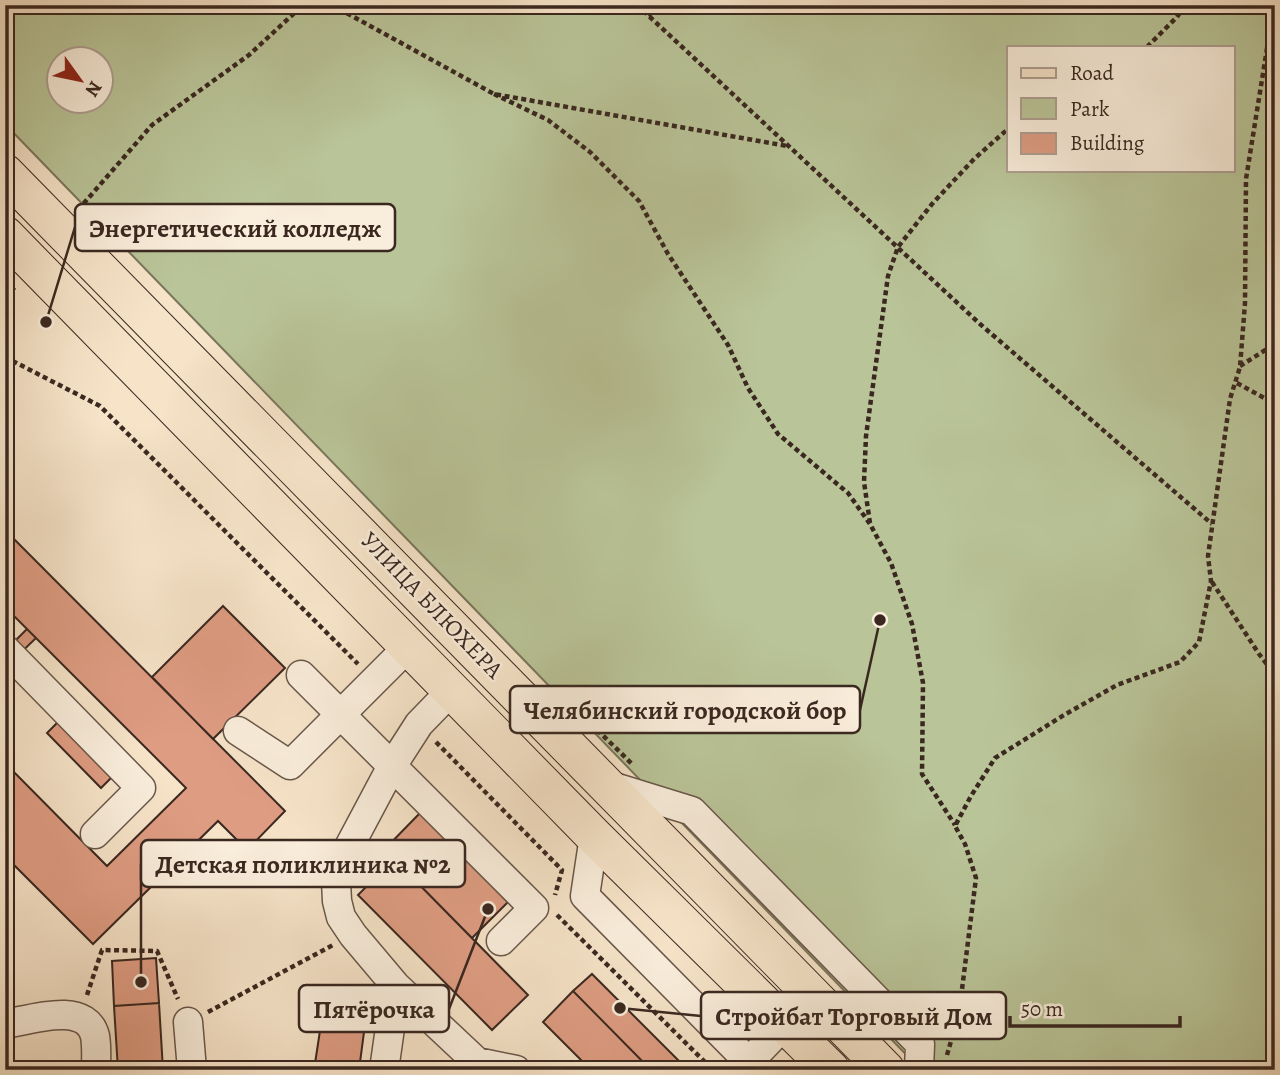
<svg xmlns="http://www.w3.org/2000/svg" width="1280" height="1075" viewBox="0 0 1280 1075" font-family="Alegreya,serif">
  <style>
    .green { fill: #b9c498; stroke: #7a765c; stroke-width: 2; fill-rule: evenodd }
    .building { fill: #de9c82; stroke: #3a2820; stroke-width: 2 }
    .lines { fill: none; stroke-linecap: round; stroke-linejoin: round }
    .minor-casing { stroke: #69574a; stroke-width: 31 }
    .major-casing { stroke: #3a2820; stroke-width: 39 }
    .path { stroke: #3a2820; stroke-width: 4.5; stroke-dasharray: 5 3.5; stroke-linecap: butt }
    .minor { stroke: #f9eddb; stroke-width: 28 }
    .major { stroke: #f6e3c8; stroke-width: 37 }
    .labels { text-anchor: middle; stroke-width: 5; stroke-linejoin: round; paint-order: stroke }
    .street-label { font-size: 24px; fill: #3a2820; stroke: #f9eddb }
    .leader { fill: none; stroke: #3a2820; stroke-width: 2.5 }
    .callout-dot { fill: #3a2820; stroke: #f9eddb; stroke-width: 2.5 }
    .callout { fill: #f9eddb; stroke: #3a2820; stroke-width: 2.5 }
    .callout-label { font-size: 26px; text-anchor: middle; font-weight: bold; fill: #3a2820 }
  </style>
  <rect width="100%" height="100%" fill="#f6e3c8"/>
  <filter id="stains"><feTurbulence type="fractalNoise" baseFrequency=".00286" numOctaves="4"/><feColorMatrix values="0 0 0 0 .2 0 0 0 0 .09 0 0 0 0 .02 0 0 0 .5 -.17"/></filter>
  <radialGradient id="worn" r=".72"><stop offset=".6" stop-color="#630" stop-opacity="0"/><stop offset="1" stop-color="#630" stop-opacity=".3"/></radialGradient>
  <path class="green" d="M5 5H1275V1070H921L5 124ZM1009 47H1233V170H1009ZM60 60H102V102H60Z"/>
  <path class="building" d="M5 530 285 811 247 850 218 821 93 944 5 856V763L107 866 186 788 5 607Z
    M223 606 285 668 213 739 152 677Z
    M27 629 36 638 5 668V651Z
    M62 718 117 772 101 788 47 733Z
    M420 813 508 902 472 938 394 859 386 867 377 857Z
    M394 859 528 995 492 1030 358 895Z
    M156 958 159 1003 114 1006 112 961Z
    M592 974 688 1070H651L573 991Z
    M573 991 651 1070H591L543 1022Z
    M159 1003 163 1070H118L114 1006Z
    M323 1011 366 1017 359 1070H314Z"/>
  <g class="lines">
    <g class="minor-casing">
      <path id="minor" d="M5 649 141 788 95 834
        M301 675 534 908 501 941
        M451 691 419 724 392 766 342 860 336 881 337 901 341 917 353 935 396 986 477 1062 516 1070
        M238 731 290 765 408 647
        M608 785 692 811 920 1044 919 1070
        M594 836 585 896 749 1062
        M188 1022 192 1070
        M5 1024C30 1020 86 1000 95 1036 97 1047 96 1059 96 1070
        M384 1070 396 986
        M741 1070 785 1024"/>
    </g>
    <g class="major-casing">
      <path id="major" d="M5 173 886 1070
        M5 235 594 836 831 1070"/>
    </g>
    <path class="path" d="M332 5 494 94 787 146
      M637 5 980 324 1212 524
      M648 15 666 5
      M1147 47 1177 17 1185 5
      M494 94 548 120 590 152 639 201 668 254 728 345 748 388 778 434 848 493 870 524 891 563 912 624 923 683 922 774 955 825
      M78 210 152 125 249 55 303 5
      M5 297 17 285
      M5 357 100 406 358 664
      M1240 366 1275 344
      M1237 383 1275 404
      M870 523 864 482 866 436 888 276 898 247 932 204 974 159 1009 128
      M1212 582 1259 654 1275 675
      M567 700 633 765
      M436 742 562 870 555 895
      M557 915 713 1070
      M87 995 102 950 157 951 178 999
      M208 1012 333 945
      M947 1055 959 1013 976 878 965 844 955 826 971 796 995 758 1064 715 1117 685 1180 662 1199 642 1211 581 1208 556 1230 399 1240 367 1245 303 1246 179 1274 5"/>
    <use href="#minor" class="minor"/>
    <use href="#major" class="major"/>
  </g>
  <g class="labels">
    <g class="street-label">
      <text transform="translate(432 605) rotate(46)" y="8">УЛИЦА БЛЮХЕРА</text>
    </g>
  </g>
  <path class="leader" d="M46 322L75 227M880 620L860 710M141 982L141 864M488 909L449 1009M620 1008L701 1016"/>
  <g class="callout-dot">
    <circle cx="46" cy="322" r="7"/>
    <circle cx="880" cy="620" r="7"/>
    <circle cx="141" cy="982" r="7"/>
    <circle cx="488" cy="909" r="7"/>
    <circle cx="620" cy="1008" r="7"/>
  </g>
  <g class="callout">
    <rect x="75" y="204" width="320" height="47" rx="7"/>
    <rect x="510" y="686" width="350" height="47" rx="7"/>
    <rect x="141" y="840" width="324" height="47" rx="7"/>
    <rect x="299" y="985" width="150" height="47" rx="7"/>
    <rect x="701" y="992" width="305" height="47" rx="7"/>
  </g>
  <g class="callout-label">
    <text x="235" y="237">Энергетический колледж</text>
    <text x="685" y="719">Челябинский городской бор</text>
    <text x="303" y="873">Детская поликлиника №2</text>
    <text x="374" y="1018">Пятёрочка</text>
    <text x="854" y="1025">Стройбат Торговый Дом</text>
  </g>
  <rect width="1280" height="1075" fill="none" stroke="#f6e3c8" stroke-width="28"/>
  <rect x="7" y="7" width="1266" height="1061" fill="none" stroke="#3a2820" stroke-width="3.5"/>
  <rect x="14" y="14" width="1252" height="1047" fill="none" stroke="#3a2820" stroke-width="2"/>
  <rect x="1007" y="46" width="228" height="126" fill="#f9eddb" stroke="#ad9e90" stroke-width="2"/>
  <rect x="1021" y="68" width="35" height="10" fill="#f6e3c8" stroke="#ad9e90" stroke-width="2"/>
  <text x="1070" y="80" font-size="21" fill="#3a2820">Road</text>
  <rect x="1021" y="98" width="35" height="21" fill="#b9c498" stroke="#ad9e90" stroke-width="2"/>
  <text x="1070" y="116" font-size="21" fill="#3a2820">Park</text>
  <rect x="1021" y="133" width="35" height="21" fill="#de9c82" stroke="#ad9e90" stroke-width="2"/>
  <text x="1070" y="150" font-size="21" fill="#3a2820">Building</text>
  <g transform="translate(80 80) rotate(123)"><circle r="33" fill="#f9eddb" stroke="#ad9e90" stroke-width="2"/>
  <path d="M0-5L12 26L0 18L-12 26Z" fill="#8f2418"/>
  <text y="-10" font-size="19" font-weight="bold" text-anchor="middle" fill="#3a2820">N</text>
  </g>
  <path d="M1010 1016v10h170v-10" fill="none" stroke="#3a2820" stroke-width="3.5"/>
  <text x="1021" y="1016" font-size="21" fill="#3a2820" stroke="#f9eddb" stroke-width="5" paint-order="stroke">50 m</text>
  <rect width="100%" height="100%" filter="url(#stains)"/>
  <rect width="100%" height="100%" fill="url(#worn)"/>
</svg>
